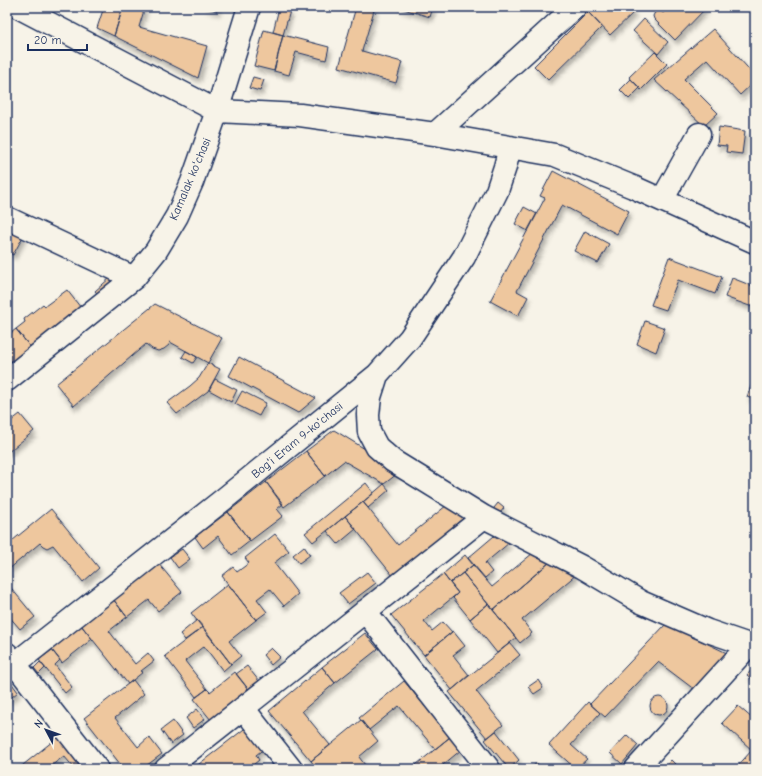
<svg xmlns="http://www.w3.org/2000/svg" width="762" height="776" viewBox="0 0 762 776" font-family="'Comic Neue',sans-serif">
  <style>
    .building { fill: #eec79e; stroke: #1b2f5e; filter: url(#shadow) }
    .lines { fill: none; stroke-linecap: round; stroke-linejoin: round }
    .minor-casing { stroke: #1b2f5e; stroke-width: 25 }
    .minor { stroke: #f7f3e8; stroke-width: 22 }
    .labels { text-anchor: middle; stroke-width: 3; stroke-linejoin: round; paint-order: stroke }
    .street-label { font-size: 12px; fill: #1b2f5e; stroke: #f7f3e8 }
  </style>
  <defs>
    <filter id="shadow"><feDropShadow dx="2.5" dy="4.5" stdDeviation="2" flood-color="#0004"/></filter>
  </defs>
  <rect width="100%" height="100%" fill="#f7f3e8"/>
  <filter id="ink" filterUnits="userSpaceOnUse"><feTurbulence type="fractalNoise" baseFrequency=".025" numOctaves="2"/><feDisplacementMap in="SourceGraphic" scale="8" xChannelSelector="R" yChannelSelector="G"/><feConvolveMatrix kernelMatrix="1 2 1 2 8 2 1 2 1" color-interpolation-filters="sRGB"/></filter>
  <g filter="url(#ink)">
    <path class="building" d="M104 7H123L114 36 97 28Z
      M123 7H145L139 27 207 46 198 78 114 36Z
      M204 7H219L217 11Z
      M356 7H375L362 51 402 62 396 83 339 67Z
      M397 7H433L430 17Z
      M593 7H629L634 12 610 35 588 12Z
      M669 7H707L675 40 654 19 653 16 655 12 658 11H661L663 13Z
      M279 8 290 11 283 35 273 32Z
      M588 12 602 27 548 80 534 66Z
      M644 19 668 42 658 54 633 31Z
      M713 29 755 76V81L740 95 707 59 684 79 718 113 704 126 654 80Z
      M264 30 283 35 274 71 254 66Z
      M283 35 329 47 326 60 296 52 289 75 274 71Z
      M655 52 667 64 641 90 629 77Z
      M253 77 264 80 260 91 249 88Z
      M631 79 640 88 629 99 620 90Z
      M719 127 745 131 742 154 726 152 727 146 717 145Z
      M553 171 629 211 617 234 562 205 517 291 528 297 518 316 490 301 545 198 540 196Z
      M524 207 537 214 528 231 515 224Z
      M7 226 24 235 13 255 7 251Z
      M585 231 609 244 598 263 574 251Z
      M669 257 722 277 715 294 678 280 666 310 651 305Z
      M110 278 117 286 102 299 95 291Z
      M732 278 755 287V308L725 297Z
      M67 290 81 308 31 348 16 329 25 322 24 319 43 304 45 306Z
      M155 304 222 338 208 363 170 342 169 345 164 349 158 351 152 349 146 344 74 406 56 384Z
      M645 321 665 328 656 352 637 344Z
      M16 329 31 348 7 366V336Z
      M186 351 197 357 193 363 182 357Z
      M239 357 316 398 298 413 229 376Z
      M208 363 220 369 208 391 177 414 167 403 190 386 199 378Z
      M755 375V400L747 397Z
      M215 379 237 390 231 402 209 390Z
      M242 391 266 403 259 416 235 404Z
      M20 414 34 431 7 453V424Z
      M334 430 401 471 384 484 344 461 325 476 306 451Z
      M306 451 325 476 284 507 266 482Z
      M266 482 283 504 277 509 283 516 250 541 228 512Z
      M366 483 374 493 313 542 305 533Z
      M384 484 389 490 368 508 363 502Z
      M363 502 398 545 447 505 467 515 393 576 345 516Z
      M498 503 504 508 496 518 490 513Z
      M51 509 99 568 83 582 53 545 47 548 43 546 40 543 8 570 9 572 10 576 7 582V545Z
      M228 512 250 541 232 555 218 536 203 548 195 537Z
      M345 516 356 529 338 544 327 531Z
      M275 534 289 551 274 563 298 594 284 606 270 589 257 599 267 612 256 620 222 576 233 567 237 572 249 563 245 558Z
      M494 536 509 543 485 563 492 572 485 578 468 558Z
      M304 546 310 555 299 563 293 555Z
      M539 548 550 562 493 610 463 573 473 565 492 587Z
      M182 549 190 559 178 568 170 557Z
      M465 555 473 565 450 583 443 574Z
      M550 562 577 574 522 620 532 633 520 643 493 610Z
      M158 563 182 592 158 611 149 600 127 617 113 599Z
      M367 572 376 583 348 604 339 593Z
      M463 573 488 604 470 619 453 598 458 593 450 583Z
      M443 574 458 593 424 621 432 631 443 622 452 632 424 655 391 615Z
      M7 583 35 617 20 629 7 614Z
      M228 584 256 620 229 641 241 656 231 664 191 613Z
      M113 599 127 617 109 631 135 664 148 653 154 661 141 671 143 672 128 684 81 625Z
      M488 604 516 638 497 653 470 619Z
      M197 620 203 627 185 640 180 634Z
      M666 624 729 654 695 690 658 662 605 717 590 704Z
      M81 625 92 639 62 663 51 649Z
      M203 627 231 664 223 671 204 646 185 661 207 689 196 697 165 656Z
      M453 631 465 646 453 655 469 675 452 690 424 655Z
      M365 633 378 649 335 683 322 667Z
      M510 643 520 655 476 691 503 725 487 738 449 692Z
      M271 648 280 657 271 665 263 655Z
      M52 650 60 660 55 665 72 687 65 693 39 660Z
      M40 662 45 668 39 674 34 668Z
      M247 666 259 681 248 689 236 674Z
      M755 666V682L747 675Z
      M322 667 335 683 302 711 330 745 311 761 269 711Z
      M235 672 249 690 211 720 194 699 207 689 210 692Z
      M133 680 144 694 115 718 138 747 149 737 162 754 142 769H124L84 718Z
      M538 680 543 688 534 694 528 687Z
      M10 681 18 692 7 701V684Z
      M404 681 450 737 435 749 399 706 369 730 359 718Z
      M650 706a9 9 0 1 1 18 0a9 9 0 1 1-18 0Z
      M588 702 600 713 571 745 587 759 576 769 549 745Z
      M738 706 754 720H755V746L752 750 722 723Z
      M197 709 205 719 193 728 186 718Z
      M361 720 378 741 359 757 368 769H317L311 761Z
      M173 721 183 735 171 744 161 730Z
      M248 726 265 748 256 755 259 760 248 769H203L199 764Z
      M496 731 519 760 509 769 485 740Z
      M63 733 75 748 70 752 79 764 82 762 88 769H75L64 756 47 769H18Z
      M627 735 638 745 622 764 610 753Z
      M450 737 461 750 438 769H411Z
      M752 750 755 753V769H735Z
      M671 760 680 769H663Z
      M537 763 542 769H529Z
      M199 764 203 769H192Z"/>
    <g class="lines">
      <g class="minor-casing">
        <path id="minor" d="M18 7 217 111 300 115 435 134 555 155 633 187 755 242
          M435 134 575 7
          M662 200 699 134
          M7 218 134 278
          M377 375 370 397 368 415 369 432 377 447 393 461 484 517 582 567 641 602 708 631 749 645H755
          M7 380 134 278 156 251 177 216 192 182 217 111 249 7
          M365 611 489 769
          M7 654 97 769
          M7 670 224 499 377 375 410 338 464 257 497 191 505 167 510 147
          M243 708 291 769
          M166 769 285 675 484 517
          M636 769 749 645"/>
      </g>
      <use href="#minor" class="minor"/>
    </g>
  </g>
  <g class="labels">
    <g class="street-label">
      <text transform="translate(190 179) rotate(-67)" y="4">Kamalak koʻchasi</text>
      <text transform="translate(297 440) rotate(-39)" y="4">Bogʻi Eram 9-koʻchasi</text>
    </g>
  </g>
  <rect width="762" height="776" fill="none" stroke="#f7f3e8" stroke-width="24"/>
  <rect x="12" y="12" width="738" height="752" fill="none" stroke="#1b2f5e" stroke-width="1.5" filter="url(#ink)"/>
  <g transform="translate(46 730) rotate(311)" stroke="#f7f3e8" stroke-width="3" paint-order="stroke">
  <path d="M0-3L7 15L0 10L-7 15Z" fill="#1b2f5e"/>
  <text y="-6" font-size="11" font-weight="bold" text-anchor="middle" fill="#1b2f5e">N</text>
  </g>
  <path d="M28 44v6h59v-6" fill="none" stroke="#1b2f5e" stroke-width="2"/>
  <text x="34" y="44" font-size="12" fill="#1b2f5e" stroke="#f7f3e8" stroke-width="3" paint-order="stroke">20 m</text>
</svg>
